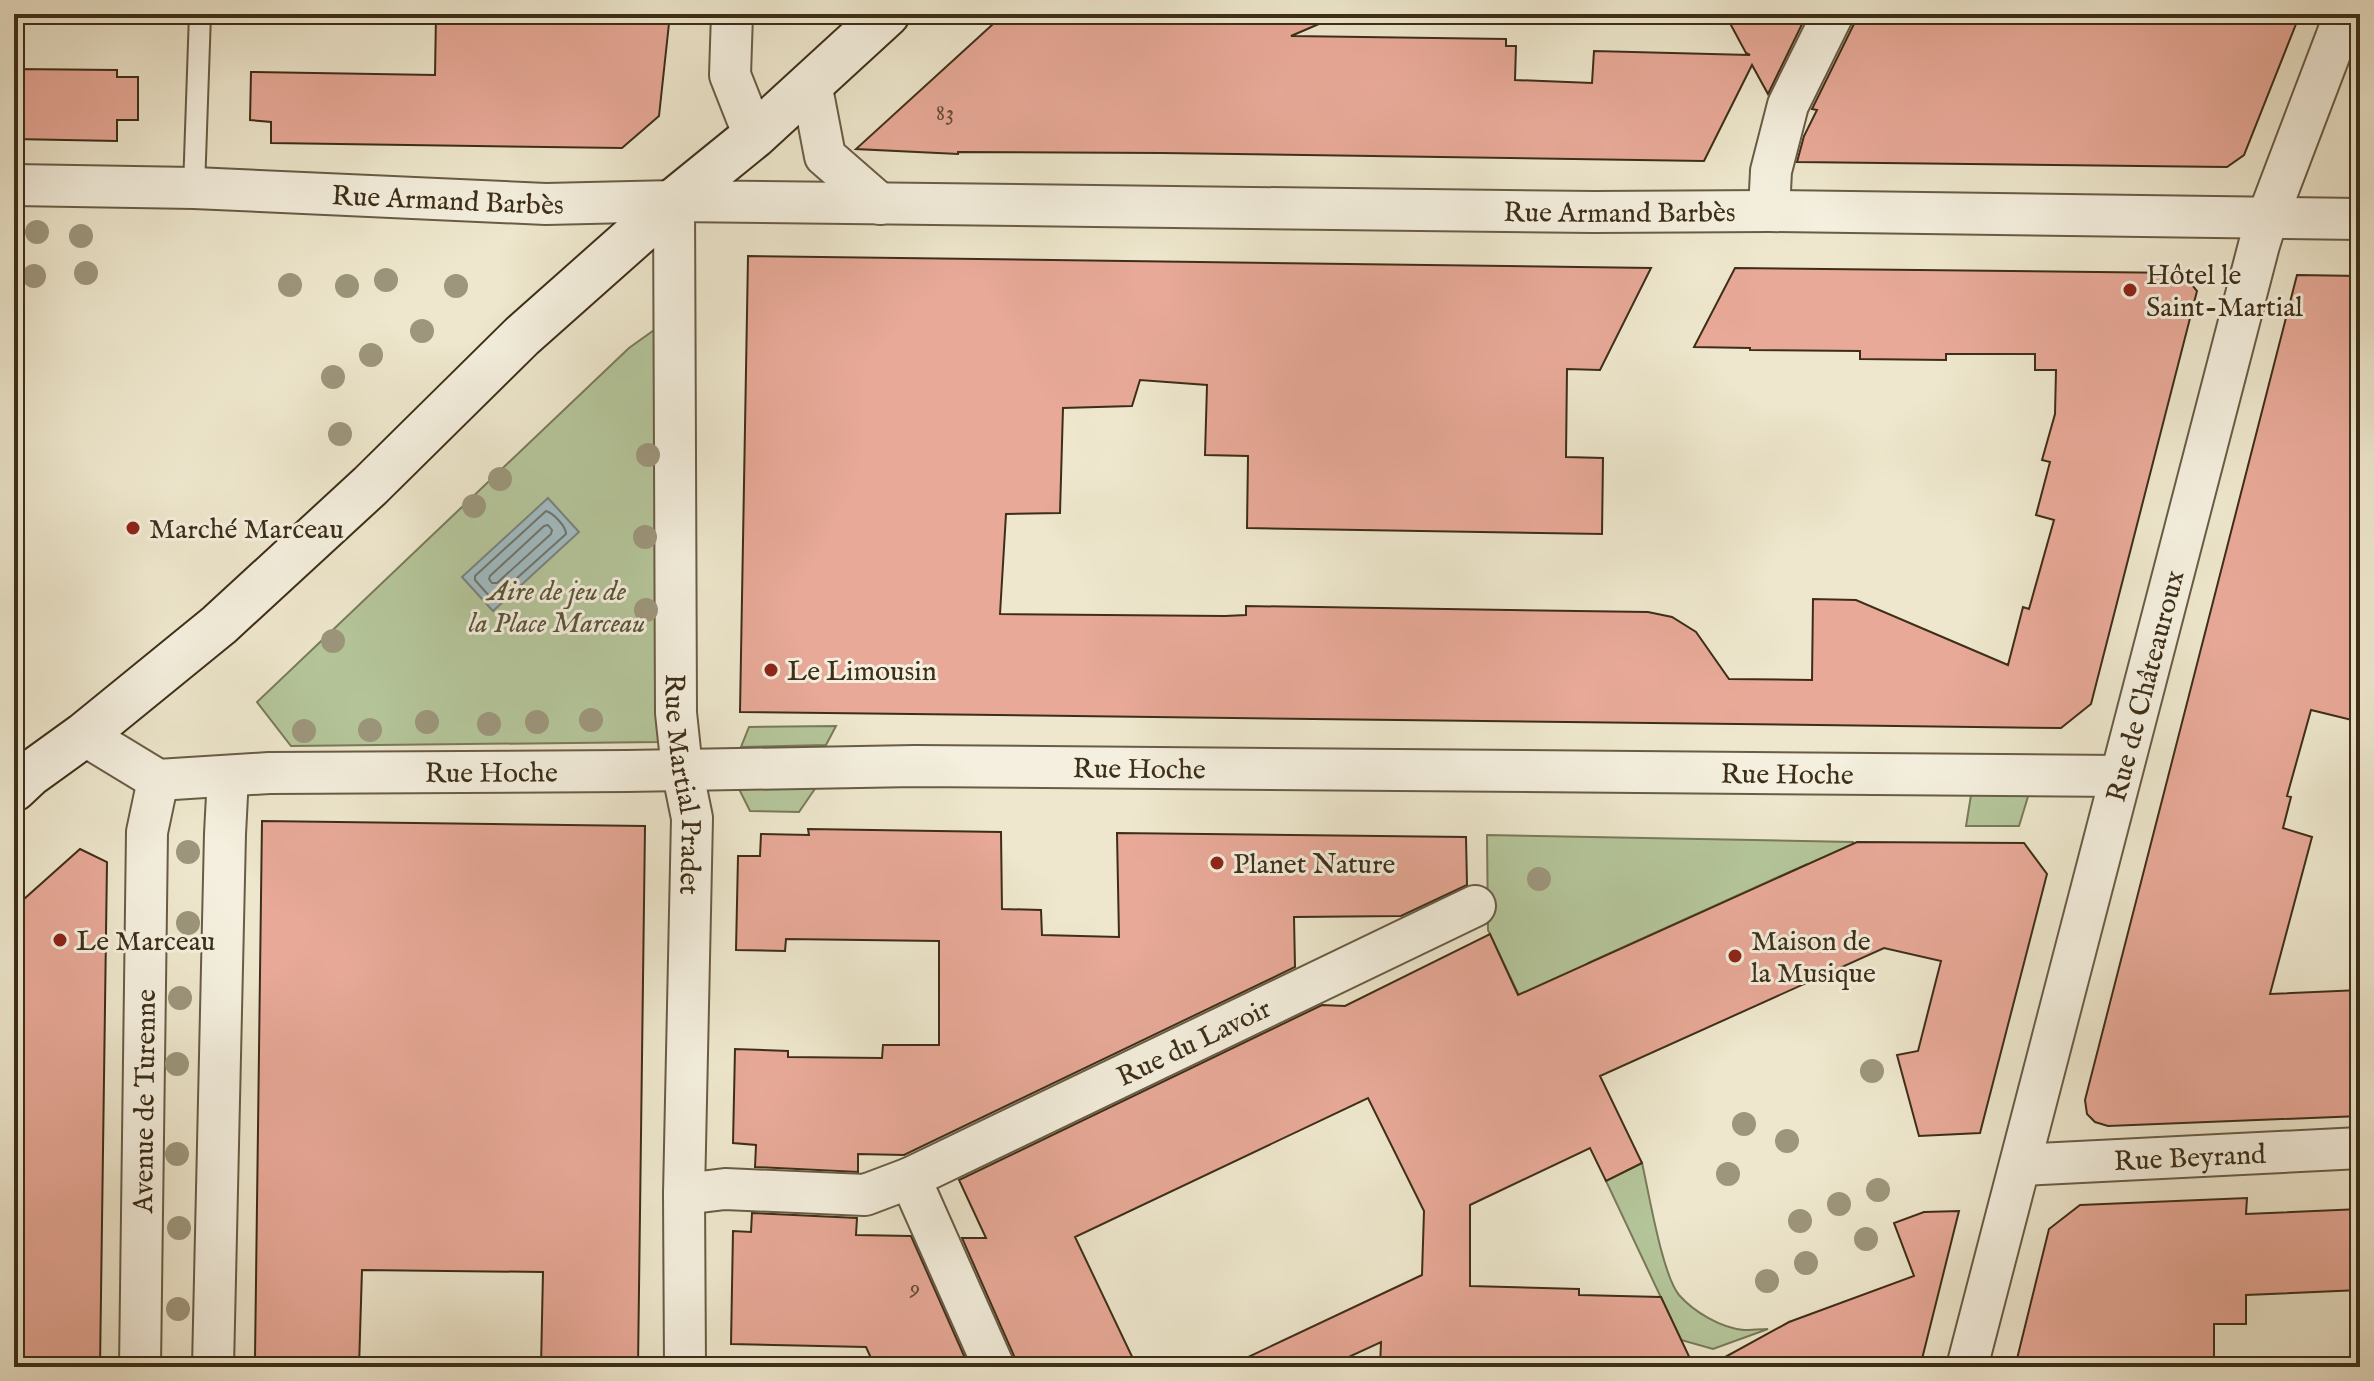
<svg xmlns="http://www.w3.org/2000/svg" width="2374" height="1381" viewBox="0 0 2374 1381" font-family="'IM FELL English',serif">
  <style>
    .green { fill: #b5c69b; stroke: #797a5a; stroke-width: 2 }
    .water { fill: #a0bcc3; stroke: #78837f; stroke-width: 2 }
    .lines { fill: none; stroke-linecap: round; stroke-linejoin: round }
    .shore { stroke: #6e756e; stroke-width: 2 }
    .building { fill: #e8a998; stroke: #3d2e18; stroke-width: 2 }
    .lane-casing { stroke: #695c45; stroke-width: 24 }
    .street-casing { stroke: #695c45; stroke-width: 44 }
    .secondary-casing { stroke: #3d2e18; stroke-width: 48 }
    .lane { stroke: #f4efde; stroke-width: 20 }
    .street { stroke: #f4efde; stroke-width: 40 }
    .secondary { stroke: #f4efde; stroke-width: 44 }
    .tree { fill: #9d967c }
    .poi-dot { fill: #8f2418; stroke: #f4efde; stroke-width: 3 }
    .labels { text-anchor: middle; stroke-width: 6; stroke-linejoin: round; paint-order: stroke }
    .number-label { font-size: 24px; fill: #684d38 }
    .street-label { font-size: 28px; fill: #3d2e18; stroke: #f4efde }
    .poi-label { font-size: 28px; fill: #3d2e18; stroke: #f4efde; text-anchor: start }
    .park-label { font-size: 28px; font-style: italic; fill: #5b5439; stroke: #f4efde }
  </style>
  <rect width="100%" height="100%" fill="#eee7cd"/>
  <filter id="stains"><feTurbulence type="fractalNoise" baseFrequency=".0025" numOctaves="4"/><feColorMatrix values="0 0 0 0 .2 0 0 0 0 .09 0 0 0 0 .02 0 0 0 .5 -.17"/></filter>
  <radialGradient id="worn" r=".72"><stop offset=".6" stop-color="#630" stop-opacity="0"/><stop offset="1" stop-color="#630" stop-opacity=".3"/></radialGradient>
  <path class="green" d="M657 328 659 742 291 746 257 702 629 348Z
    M836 726 826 745 741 747 749 727Z
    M823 777 799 812 750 811 735 781Z
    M1972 789 2030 790 2019 826H1966Z
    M1487 835 1853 842 1868 894 1807 864 1588 963 1552 1065 1488 930Z
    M1642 1163C1649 1193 1662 1274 1679 1295 1694 1312 1721 1328 1744 1330 1752 1330 1760 1329 1768 1329L1713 1349 1681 1340 1606 1181Z"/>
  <path class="water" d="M548 498 579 532 493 611 462 577Z"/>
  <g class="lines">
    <path class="shore" d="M546 511C553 513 566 526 566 534L496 597 491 598 475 580V576Z
      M548 525 552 530 551 534 497 583H492L489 579 490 576 544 526Z"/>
  </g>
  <path class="building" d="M436 14H670L659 116 622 148 271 143V122L250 120 251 72 435 75Z
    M1004 14H1342L1291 36 1506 39V46H1516L1515 80 1592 83 1594 51 1750 55 1746 53 1725 14H1807L1768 94 1752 65 1704 161 1162 153 958 152V154L856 149Z
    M1856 14H2300L2244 155 2227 167 1797 162 1804 136 1817 110 1812 109 1854 24Z
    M14 69 117 70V77H138V120H117V141L14 139Z
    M748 256 1651 268 1600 370 1567 369 1566 457 1603 458 1602 534 1247 528 1248 456 1205 455 1207 385 1140 380 1132 406 1063 408 1060 513 1006 514 1000 614 1225 616 1246 615V606L1648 612 1672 617 1696 632 1729 679 1812 680 1813 599 1856 600 2008 665 2023 607 2029 609 2054 520 2036 515 2050 462 2042 460 2055 414 2056 370H2035V354H1946V360L1860 359V351L1750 350V348L1694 347 1735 268 2182 273 2197 291 2091 704 2061 728 740 712Z
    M2297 275 2360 276V722L2311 710 2287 796 2291 797 2283 828 2312 837 2270 994 2360 990V1116L2108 1126 2095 1122 2087 1114 2085 1100Z
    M262 821 645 826 638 1367H541L543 1272 362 1270 359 1367H257L258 1358H255Z
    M808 829 1001 832 1002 909 1041 910 1042 935 1119 937 1117 833 1466 837 1467 885 1401 916 1294 917 1295 967 904 1155 858 1154V1172L755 1167 756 1145 733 1143 735 1049 788 1051V1057L882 1058 883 1045H939V941L786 939 785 951 736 950 738 856H760L761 834 809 835Z
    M1857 842 2024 843 2047 874 1980 1133 1919 1136 1897 1055 1918 1051 1941 961 1884 948 1600 1076 1642 1163 1606 1181 1590 1148 1470 1205V1286L1579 1289V1295L1661 1297 1694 1367H1380L1381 1342 1327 1367H1227L1422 1275 1424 1211 1368 1098 1075 1237 1137 1367H1017L1015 1358 962 1238H986L959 1180 1322 1005 1345 1006 1490 934 1518 995Z
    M80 849 107 862 100 1367H15L17 1246H14V908Z
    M2247 1198 2246 1214 2360 1209V1290L2246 1295V1324H2214V1367H2015L2049 1229 2080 1205Z
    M1959 1211 1920 1367H1707L1789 1322 1914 1276 1894 1223 1924 1212Z
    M752 1213 857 1218 856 1235 911 1236 969 1367H875L866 1347 731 1344 733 1231 751 1232Z"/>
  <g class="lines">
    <g class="lane-casing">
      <path id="lane" d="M194 188 200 14"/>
    </g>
    <g class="street-casing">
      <g id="street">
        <path d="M732 14 730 75 754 136"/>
        <path d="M811 83 825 156 880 204"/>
        <path id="s1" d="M14 185 194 188 546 204 674 201 1594 212 1769 211 2360 219"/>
        <path id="s2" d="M674 201 676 713 682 769 692 818 684 1194 685 1367"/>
        <path d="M1769 211 1771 171 1788 105 1833 14"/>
        <path id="s3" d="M84 735 158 780 269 773 627 771 915 766 2119 776"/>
        <path id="s4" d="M2020 1165 2360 1148"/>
        <path d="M910 1178 994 1367"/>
        <path id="s5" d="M684 1194 725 1189 865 1195 910 1178 1475 906"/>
        <path id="s6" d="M140 1367 147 832 158 780"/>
        <path d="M213 1367 225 834 228 776"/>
        <path id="s7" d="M1967 1367 2259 245 2267 219 2345 14"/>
      </g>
    </g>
    <g class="secondary-casing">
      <path id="secondary" d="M14 789 30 774 84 735 219 625 370 486 522 336 674 201 754 136 887 14"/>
    </g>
    <use href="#lane" class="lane"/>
    <use href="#street" class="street"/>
    <use href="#secondary" class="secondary"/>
  </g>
  <g class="tree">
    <circle cx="37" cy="232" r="12"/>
    <circle cx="81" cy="236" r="12"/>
    <circle cx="86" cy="273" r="12"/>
    <circle cx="34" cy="276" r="12"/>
    <circle cx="386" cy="280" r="12"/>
    <circle cx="290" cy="285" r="12"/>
    <circle cx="347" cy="286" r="12"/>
    <circle cx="456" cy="286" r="12"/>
    <circle cx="422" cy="331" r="12"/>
    <circle cx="371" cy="355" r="12"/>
    <circle cx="333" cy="377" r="12"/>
    <circle cx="340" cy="434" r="12"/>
    <circle cx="648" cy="455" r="12"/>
    <circle cx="500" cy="479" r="12"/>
    <circle cx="474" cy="506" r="12"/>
    <circle cx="645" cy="537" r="12"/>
    <circle cx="646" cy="610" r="12"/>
    <circle cx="333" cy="641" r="12"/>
    <circle cx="591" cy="720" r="12"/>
    <circle cx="427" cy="722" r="12"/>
    <circle cx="537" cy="722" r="12"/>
    <circle cx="489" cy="724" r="12"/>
    <circle cx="370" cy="730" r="12"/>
    <circle cx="304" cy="731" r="12"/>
    <circle cx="188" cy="852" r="12"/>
    <circle cx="1539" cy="879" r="12"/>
    <circle cx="188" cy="923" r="12"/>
    <circle cx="180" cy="998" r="12"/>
    <circle cx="177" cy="1064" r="12"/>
    <circle cx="1872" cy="1071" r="12"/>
    <circle cx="1744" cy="1124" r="12"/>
    <circle cx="1787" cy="1141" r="12"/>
    <circle cx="177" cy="1154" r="12"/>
    <circle cx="1728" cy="1174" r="12"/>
    <circle cx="1878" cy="1190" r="12"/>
    <circle cx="1839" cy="1204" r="12"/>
    <circle cx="1800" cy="1221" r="12"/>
    <circle cx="179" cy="1228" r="12"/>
    <circle cx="1866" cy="1239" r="12"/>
    <circle cx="1806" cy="1263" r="12"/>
    <circle cx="1767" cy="1281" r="12"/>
    <circle cx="178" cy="1309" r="12"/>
  </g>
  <g class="poi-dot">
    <circle cx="2130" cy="290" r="8"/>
    <circle cx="133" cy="528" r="8"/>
    <circle cx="771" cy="670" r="8"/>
    <circle cx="1217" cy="863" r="8"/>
    <circle cx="60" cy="940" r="8"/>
    <circle cx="1735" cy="956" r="8"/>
  </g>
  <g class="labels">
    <g class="number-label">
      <text x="945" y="120">83</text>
      <text x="915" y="1295">9</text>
    </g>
    <g class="street-label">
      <text dy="10" stroke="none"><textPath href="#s1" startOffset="434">Rue Armand Barbès</textPath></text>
      <text dy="10" stroke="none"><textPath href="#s1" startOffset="1606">Rue Armand Barbès</textPath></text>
      <text dy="10" stroke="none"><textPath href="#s7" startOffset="704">Rue de Châteauroux</textPath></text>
      <text dy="10" stroke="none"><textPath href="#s3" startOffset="1068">Rue Hoche</textPath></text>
      <text dy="10" stroke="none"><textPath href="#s3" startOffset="420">Rue Hoche</textPath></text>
      <text dy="10" stroke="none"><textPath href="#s3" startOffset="1716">Rue Hoche</textPath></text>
      <text dy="10" stroke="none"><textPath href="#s2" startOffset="584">Rue Martial Pradet</textPath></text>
      <text dy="10" stroke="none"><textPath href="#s5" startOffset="544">Rue du Lavoir</textPath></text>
      <text dy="10" stroke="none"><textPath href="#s6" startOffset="266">Avenue de Turenne</textPath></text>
      <text dy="10" stroke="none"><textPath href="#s4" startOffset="170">Rue Beyrand</textPath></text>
    </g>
    <g class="poi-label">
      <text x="2146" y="284">Hôtel le<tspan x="2146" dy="32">Saint-Martial</tspan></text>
      <text x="149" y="538">Marché Marceau</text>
      <text x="787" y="680">Le Limousin</text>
      <text x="1233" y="873">Planet Nature</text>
      <text x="76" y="950">Le Marceau</text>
      <text x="1751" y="950">Maison de<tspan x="1751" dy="32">la Musique</tspan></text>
    </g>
    <g class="park-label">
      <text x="557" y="600">Aire de jeu de<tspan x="557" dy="32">la Place Marceau</tspan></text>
    </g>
  </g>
  <rect width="2374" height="1381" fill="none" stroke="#eee7cd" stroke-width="48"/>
  <rect x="16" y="16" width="2342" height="1349" fill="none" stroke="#3d2e18" stroke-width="4"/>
  <rect x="24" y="24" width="2326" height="1333" fill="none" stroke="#3d2e18" stroke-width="2"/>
  <rect width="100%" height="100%" filter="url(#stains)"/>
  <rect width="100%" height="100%" fill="url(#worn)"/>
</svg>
